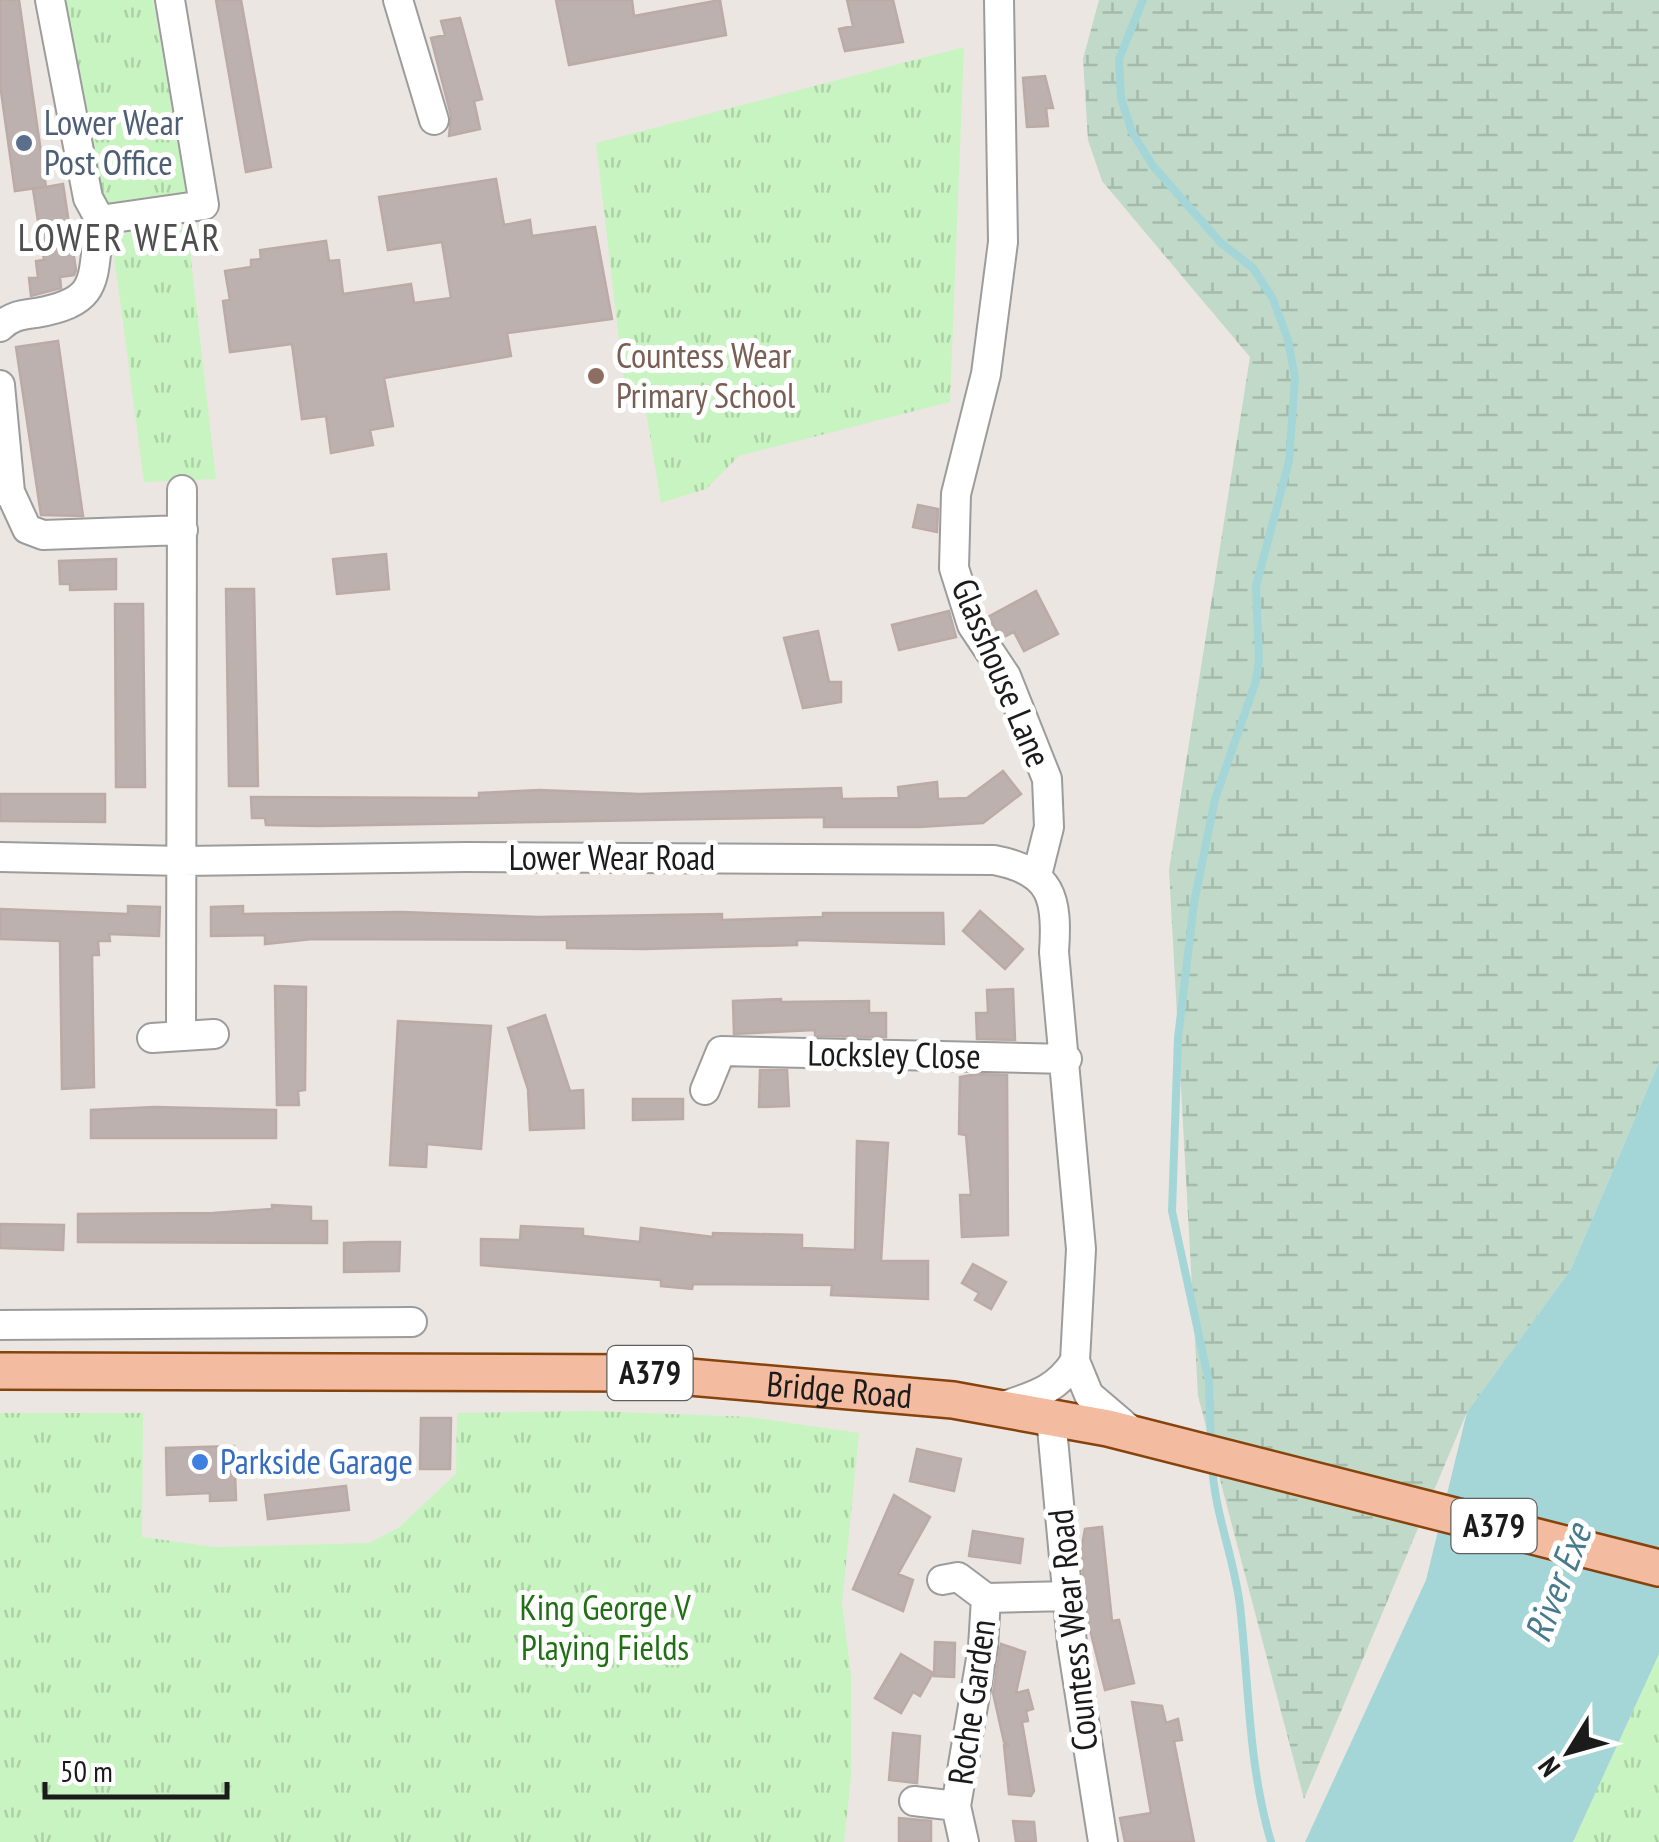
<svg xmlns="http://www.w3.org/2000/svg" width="1659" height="1842" viewBox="0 0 1659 1842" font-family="'PT Sans Narrow',sans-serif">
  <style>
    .wetland { fill: url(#wetland-marsh) }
    .park { fill: url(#park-tufts) }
    .water { fill: #a5d6d7 }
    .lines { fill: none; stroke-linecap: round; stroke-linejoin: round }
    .stream { stroke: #a5d6d7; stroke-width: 8 }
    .building { fill: #bcb1af; stroke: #bcaaa6; stroke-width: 2.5 }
    .minor-casing { stroke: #9c9c9c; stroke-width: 32 }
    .major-casing { stroke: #87430c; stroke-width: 40 }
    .minor { stroke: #fff; stroke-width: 28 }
    .major { stroke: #f3bca0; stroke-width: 35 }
    .service-dot { fill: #5c6f8a; stroke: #fff; stroke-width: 4 }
    .education-dot { fill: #8d6e63; stroke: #fff; stroke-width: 4 }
    .shop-dot { fill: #3f7fe0; stroke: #fff; stroke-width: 4 }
    .labels { text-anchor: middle; stroke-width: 10; stroke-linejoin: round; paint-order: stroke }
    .shield { fill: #fff; stroke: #5f5f5f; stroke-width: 2.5 }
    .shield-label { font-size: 32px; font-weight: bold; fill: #1b1b1b }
    .service-label { font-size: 35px; fill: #4e5e75; stroke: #fff; text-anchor: start }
    .education-label { font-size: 35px; fill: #785e54; stroke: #fff; text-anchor: start }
    .street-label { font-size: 35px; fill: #1b1b1b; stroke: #fff }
    .shop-label { font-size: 35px; fill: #366cbe; stroke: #fff; text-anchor: start }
    .park-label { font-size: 35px; fill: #216f14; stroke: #fff }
    .neighbourhood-label { font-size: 38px; letter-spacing: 2.5px; fill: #4e4e4e; stroke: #fff }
    .water-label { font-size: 38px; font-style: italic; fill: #477a8c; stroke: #fff }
  </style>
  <defs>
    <pattern id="wetland-marsh" width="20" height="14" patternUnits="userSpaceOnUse" patternTransform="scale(2.5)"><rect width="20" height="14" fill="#c0d9c8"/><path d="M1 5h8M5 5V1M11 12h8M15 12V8" fill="none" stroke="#a4baab"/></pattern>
    <pattern id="park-tufts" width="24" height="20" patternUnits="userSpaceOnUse" patternTransform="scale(2.5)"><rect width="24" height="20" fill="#c8f4c1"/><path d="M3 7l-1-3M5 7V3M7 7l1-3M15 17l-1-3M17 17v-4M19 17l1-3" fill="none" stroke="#abd1a5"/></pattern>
  </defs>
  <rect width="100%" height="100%" fill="#ece6e2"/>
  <path class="wetland" d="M1099 0H1659V1062L1571 1269 1467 1412 1304 1799 1198 1396 1169 870 1250 357 1102 181 1088 140 1083 59Z"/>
  <path class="park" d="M60 0H153L181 157C191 169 194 180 186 194L113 209 95 200Z
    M964 47 950 402 739 456 706 489 661 503 643 394 625 391 596 143Z
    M187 225 216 479 144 482 112 240 131 231Z
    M592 1411 750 1417 859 1433 842 1604 851 1674V1777L844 1842H0V1413H143L142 1537 215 1547 369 1543 398 1528 456 1474 457 1413Z
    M1659 1654V1842H1573Z"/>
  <path class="water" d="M1659 1062V1654L1573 1842H1305L1426 1580 1467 1412 1571 1269Z"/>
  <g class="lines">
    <path class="stream" d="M1143 0 1119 59 1121 98 1132 132 1153 166 1221 243 1253 268 1273 299 1288 340 1295 378 1289 461 1256 586 1259 658 1256 681 1215 799 1194 903 1178 1038 1172 1211 1209 1382 1211 1444
      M1212 1463C1214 1512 1234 1557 1240 1606 1249 1685 1248 1764 1271 1842"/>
  </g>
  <path class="building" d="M0 0H19L46 187 63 184 76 270 74 275 60 277 61 288 31 296 29 278H38L36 261 44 260 33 189 44 187 15 191 0 84Z
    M216 0H241L271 167 246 172Z
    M556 0H632L634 16 720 0 726 35 569 65Z
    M847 0H893L903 42 845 51 839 29 853 26Z
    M460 18 482 99 474 101 480 129 449 136 451 116 431 38 445 35 441 21Z
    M1045 76 1053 108H1046L1048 126 1027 127 1023 78Z
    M496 179 504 225 530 220 532 236 595 227 612 319 507 333 511 356 384 378 393 426 370 430 373 445 331 453 326 416 302 419 292 344 230 352 223 301 230 300 225 271 251 267V260L261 259 260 250 326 241 329 261 339 260 343 294 411 284 414 303 451 298 442 242 388 250 379 197Z
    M58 341 83 516 41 515 16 347Z
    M918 505 938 509 937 532 913 527Z
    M386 554 389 589 337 594 333 559Z
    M116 559V589L70 590V584H60L59 561Z
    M226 589H254L258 786H229Z
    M1036 591 1058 634 1024 651 1014 632 1002 638 988 617Z
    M115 604H143L145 787H116Z
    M949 611 956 637 899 650 892 625Z
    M818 631 829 682H841V702L803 708 784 638Z
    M1003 771 1021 794 983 823 919 827H824V817L318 826 266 825 265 818H252L251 797 479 798V793L539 790 640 794 841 788 842 799 899 798 898 787 937 782 938 799 967 798Z
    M0 794H105V822L0 821Z
    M128 906 160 907 159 936 109 934 110 941H98L99 955H92L94 1087 62 1089 60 941 0 939V909L128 914Z
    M243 906V914L402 912 538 917 722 914V920L823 917V913H943L944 944 797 940V945L644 949 567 948V940L312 939 265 944V935L211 936V907Z
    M980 911 1023 949 1005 969 963 931Z
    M275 986 306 987 305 1090 298 1091 299 1105H277Z
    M1013 989 1015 1040 977 1039 976 1013H988L987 990Z
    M781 999V1002L869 1001V1013H886V1037L815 1036V1030L734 1034 733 1001Z
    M545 1015 570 1091 583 1090 584 1128 530 1130 528 1089 508 1028Z
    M398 1021 491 1026 481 1149 427 1144 426 1167 390 1165Z
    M760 1070H787L789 1106 759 1107Z
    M977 1074 1007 1075 1008 1235 962 1237 960 1195H971L966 1135 959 1134 960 1077Z
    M633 1099H683V1119L633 1120Z
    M155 1107 276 1110V1138H91V1110Z
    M857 1141 888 1143 881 1261H928V1299L831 1295 832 1285 693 1284 692 1289 661 1286V1280L481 1265V1239L520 1240 521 1226 583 1229V1236L640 1242 641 1228 713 1237V1233L802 1235V1248L855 1250Z
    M272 1205 311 1207V1221H327V1243L78 1242V1214L213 1213 272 1209Z
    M0 1224 64 1225 63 1250 0 1248Z
    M369 1242H400L399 1271 344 1272V1243Z
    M973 1264 1006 1282 991 1309 975 1300 979 1293 962 1283Z
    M421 1418H451L450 1469H420Z
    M234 1446 236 1500 210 1501V1493L167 1495 166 1448Z
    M917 1449 961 1459 954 1491 910 1481Z
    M346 1486 349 1510 268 1519 265 1495Z
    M894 1495 930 1517 898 1574 913 1580 903 1611 853 1589Z
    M1102 1527 1112 1621 1119 1620 1134 1683 1105 1690 1087 1617 1081 1551 1085 1529Z
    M973 1531 1023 1539 1020 1563 969 1556Z
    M935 1642 955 1643 954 1677 934 1676Z
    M1001 1644 1025 1652 1016 1693 1028 1690 1033 1709 1026 1711 1028 1721 1022 1722 1034 1791 1031 1796 1009 1794 1004 1745 1010 1746 1004 1742 993 1693Z
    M901 1654 933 1673 920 1696 913 1692 901 1713 875 1698Z
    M1132 1702 1162 1706 1166 1723 1178 1719 1182 1740 1174 1741 1194 1842H1125L1120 1818 1151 1813Z
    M893 1733 920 1736 917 1783 889 1780Z
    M899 1818 931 1821V1842H899Z
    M1013 1821 1034 1822 1036 1842H1016Z"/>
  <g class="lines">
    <g class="minor-casing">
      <path id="minor" d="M50 0 88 198 100 220 204 205 170 0
        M398 0 434 120
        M999 0 1003 242 986 374 956 494 954 568 972 625 1006 676 1047 779 1049 827 1037 875
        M0 327C11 316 21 315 36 313 103 301 91 279 100 220
        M0 385 10 492
        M0 491 10 492 27 529 43 535 183 530
        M0 857 183 861 466 857 994 860C1052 871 1058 898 1054 952L1081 1249 1075 1361 1089 1395 1130 1430
        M181 1035 182 490
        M152 1038 214 1034
        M705 1090 721 1051 1067 1059
        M0 1325 412 1322
        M1001 1407C1033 1396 1056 1391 1075 1361
        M1051 1417 1072 1644 1103 1842
        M942 1580 958 1577 986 1598
        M914 1801 956 1806
        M964 1842 956 1806 983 1647 986 1598 1071 1596"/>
    </g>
    <g class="major-casing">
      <g id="major">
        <path id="s1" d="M0 1371 643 1373 953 1400 1108 1428 1659 1568"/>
      </g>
    </g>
    <use href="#minor" class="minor"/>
    <use href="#major" class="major"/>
  </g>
  <circle class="service-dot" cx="24" cy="143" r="10"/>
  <circle class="education-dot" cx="596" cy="376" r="10"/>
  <circle class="shop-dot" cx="200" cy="1462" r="10"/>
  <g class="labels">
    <g class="shield">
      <rect x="607.5" y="1346" width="85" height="54" rx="8"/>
      <rect x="1451.5" y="1499" width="85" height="54" rx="8"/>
    </g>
    <g class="shield-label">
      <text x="650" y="1384">A379</text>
      <text x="1494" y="1537">A379</text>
    </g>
    <g class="service-label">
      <text x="44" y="135">Lower Wear<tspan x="44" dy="40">Post Office</tspan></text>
    </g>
    <g class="education-label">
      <text x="616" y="368">Countess Wear<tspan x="616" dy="40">Primary School</tspan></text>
    </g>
    <g class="street-label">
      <text transform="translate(1001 673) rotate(67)" y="12">Glasshouse Lane</text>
      <text x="612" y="870">Lower Wear Road</text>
      <text transform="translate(894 1055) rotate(1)" y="12">Locksley Close</text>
      <text dy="12" stroke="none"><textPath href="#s1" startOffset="840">Bridge Road</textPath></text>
      <text transform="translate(1073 1630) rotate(-96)" y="12">Countess Wear Road</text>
      <text transform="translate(972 1702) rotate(-82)" y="12">Roche Garden</text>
    </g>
    <g class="shop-label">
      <text x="220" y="1474">Parkside Garage</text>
    </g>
    <g class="park-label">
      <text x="605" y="1620">King George V<tspan x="605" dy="40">Playing Fields</tspan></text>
    </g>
    <g class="neighbourhood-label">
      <text x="120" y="251">LOWER WEAR</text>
    </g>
    <g class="water-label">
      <text transform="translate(1558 1583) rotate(-69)" y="13">River Exe</text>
    </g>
  </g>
  <g transform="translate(1569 1752) rotate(233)" stroke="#ffffff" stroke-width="8" paint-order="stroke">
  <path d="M0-8L18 38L0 25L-18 38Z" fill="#1b1b1b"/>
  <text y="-15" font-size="28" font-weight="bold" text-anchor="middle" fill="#1b1b1b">N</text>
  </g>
  <path d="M45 1782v15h182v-15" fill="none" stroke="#1b1b1b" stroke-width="5"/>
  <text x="60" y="1782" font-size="30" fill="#1b1b1b" stroke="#ffffff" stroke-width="8" paint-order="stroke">50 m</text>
</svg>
